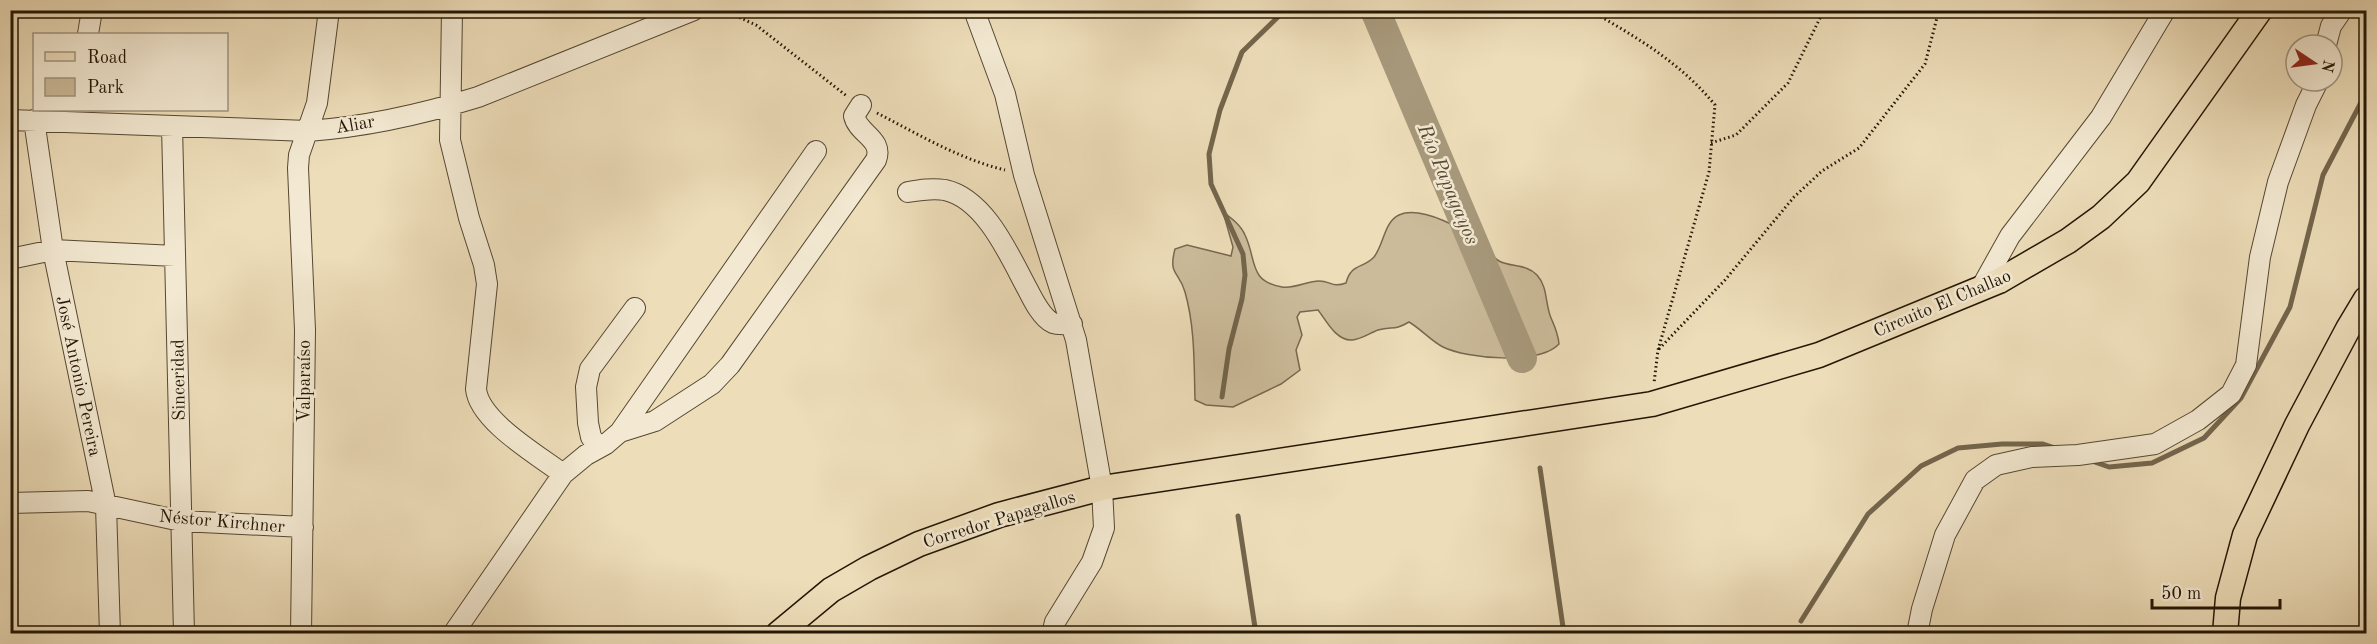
<svg xmlns="http://www.w3.org/2000/svg" width="2377" height="644" viewBox="0 0 2377 644" font-family="'Old Standard TT',serif">
  <style>
    .green { fill: #cbbb9a; stroke: #776850; stroke-width: 1.5 }
    .lines { fill: none; stroke-linecap: round; stroke-linejoin: round }
    .stream { stroke: #73654c; stroke-width: 5 }
    .river { stroke: #a8997c; stroke-width: 30 }
    .minor-casing { stroke: #564832; stroke-width: 22 }
    .major-casing { stroke: #231605; stroke-width: 27 }
    .path { stroke: #231605; stroke-width: 3; stroke-dasharray: 1.5 3; stroke-linecap: butt }
    .minor { stroke: #f3e9d2; stroke-width: 20 }
    .major { stroke: #edddb9; stroke-width: 24 }
    .labels { text-anchor: middle; stroke-width: 5; stroke-linejoin: round; paint-order: stroke }
    .street-label { font-size: 18px; fill: #231605; stroke: #f3e9d2 }
    .water-label { font-size: 20px; font-style: italic; fill: #584a35; stroke: #f3e9d2 }
  </style>
  <rect width="100%" height="100%" fill="#edddb9"/>
  <filter id="stains"><feTurbulence type="fractalNoise" baseFrequency=".00333" numOctaves="4"/><feColorMatrix values="0 0 0 0 .2 0 0 0 0 .09 0 0 0 0 .02 0 0 0 .5 -.17"/></filter>
  <radialGradient id="worn" r=".72"><stop offset=".6" stop-color="#630" stop-opacity="0"/><stop offset="1" stop-color="#630" stop-opacity=".3"/></radialGradient>
  <path class="green" d="M1223 212C1231 218 1241 225 1245 235 1257 260 1248 281 1282 287 1295 289 1307 281 1319 281 1331 281 1332 288 1346 283 1351 263 1363 269 1374 257 1384 244 1384 222 1399 215 1421 205 1467 230 1483 244 1489 249 1492 257 1499 261 1510 267 1527 264 1537 275 1548 287 1545 304 1551 318 1555 327 1558 333 1559 344 1539 365 1467 359 1443 347 1431 341 1421 329 1409 322 1394 331 1393 326 1378 330 1370 333 1360 340 1352 340 1336 341 1326 320 1318 310L1300 312 1297 317 1302 335 1296 350 1300 370 1281 384 1233 407 1206 405 1195 400C1194 364 1195 327 1185 292 1179 271 1168 275 1175 249L1187 245 1231 256 1233 247Z"/>
  <g class="lines">
    <path class="stream" d="M1222 397 1229 349 1242 299 1245 275 1243 254 1211 184 1209 154 1220 110 1242 52 1285 10
      M2089 460 2109 467 2152 463 2204 438 2241 398 2290 307 2323 175 2366 93
      M1540 468 1564 634
      M1238 516 1256 634
      M1801 621 1868 514 1921 466 1958 448 2002 444H2043L2055 448"/>
    <path class="river" d="M1375 10 1522 358"/>
    <g class="minor-casing">
      <path id="minor" d="M452 10 450 140 469 218 484 265 487 284 476 389C479 421 538 455 563 474
        M974 10 1005 94 1024 175 1076 340 1102 488 1104 528 1092 562 1055 622 1052 634
        M88 34 92 10
        M2326 45 2331 26 2342 10
        M10 120 308 131C365 127 423 114 478 97L694 10
        M34 120 53 250 106 506 110 634
        M172 126 184 634
        M908 192C920 190 932 188 945 190 986 199 1010 257 1028 290 1033 300 1042 318 1053 323 1058 325 1067 324 1072 324
        M10 259 53 250 175 256
        M1981 288 2010 236 2101 117 2165 10
        M620 432 655 421 712 384 730 365 876 160C884 139 858 134 854 116L861 105
        M599 448 591 437 588 423 586 387 590 369 635 308
        M10 503 88 501 181 521 303 527
        M301 634 305 330 298 168 299 155 317 103 329 10
        M453 634 563 474 586 455 606 444 620 432 816 151
        M1917 634 1922 609 1945 535 1975 480 1996 465 2032 457 2078 455 2155 444 2198 420 2231 394 2246 365 2260 257 2278 182 2306 105 2318 81"/>
    </g>
    <g class="major-casing">
      <path id="major" d="M778 634 831 590 869 568 919 544 999 515 1102 488 1652 404 1819 355 1999 281 2068 241 2101 217 2138 182 2260 10
        M2225 634 2228 598 2245 535 2297 425 2348 329 2366 299"/>
    </g>
    <path class="path" d="M723 10 756 25 848 97
      M1589 10C1635 36 1681 63 1715 105L1709 172 1658 350 1654 383
      M877 113C918 134 959 159 1005 170
      M1711 143 1736 135 1788 83 1824 10
      M1659 349 1725 280 1794 197 1822 171 1859 148 1925 64 1939 10"/>
    <use href="#minor" class="minor"/>
    <use href="#major" class="major"/>
  </g>
  <g class="labels">
    <g class="street-label">
      <text transform="translate(355 124) rotate(-10)" y="6">Aliar</text>
      <text transform="translate(1942 303) rotate(-23)" y="6">Circuito El Challao</text>
      <text transform="translate(79 376) rotate(78)" y="6">José Antonio Pereira</text>
      <text transform="translate(178 380) rotate(-91)" y="6">Sinceridad</text>
      <text transform="translate(304 381) rotate(-90)" y="6">Valparaíso</text>
      <text transform="translate(999 519) rotate(-17)" y="6">Corredor Papagallos</text>
      <text transform="translate(222 521) rotate(5)" y="6">Néstor Kirchner</text>
    </g>
    <g class="water-label">
      <text transform="translate(1449 184) rotate(67)" y="7">Río Papagayos</text>
    </g>
  </g>
  <rect width="2377" height="644" fill="none" stroke="#edddb9" stroke-width="36"/>
  <rect x="12" y="12" width="2353" height="620" fill="none" stroke="#231605" stroke-width="3"/>
  <rect x="18" y="18" width="2341" height="608" fill="none" stroke="#231605" stroke-width="1.5"/>
  <rect x="33" y="33" width="195" height="78" fill="#f3e9d2" stroke="#a09580" stroke-width="1.5"/>
  <rect x="45" y="52" width="30" height="9" fill="#edddb9" stroke="#a09580" stroke-width="1.5"/>
  <text x="87" y="63" font-size="18" fill="#231605">Road</text>
  <rect x="45" y="78" width="30" height="18" fill="#cbbb9a" stroke="#a09580" stroke-width="1.5"/>
  <text x="87" y="93" font-size="18" fill="#231605">Park</text>
  <g transform="translate(2314 63) rotate(103)"><circle r="28" fill="#f3e9d2" stroke="#a09580" stroke-width="1.5"/>
  <path d="M0-4.5L10 22L0 15L-10 22Z" fill="#8f2418"/>
  <text y="-9" font-size="16" font-weight="bold" text-anchor="middle" fill="#231605">N</text>
  </g>
  <path d="M2152 599v9h128v-9" fill="none" stroke="#231605" stroke-width="3"/>
  <text x="2161" y="599" font-size="18" fill="#231605" stroke="#f3e9d2" stroke-width="4.5" paint-order="stroke">50 m</text>
  <rect width="100%" height="100%" filter="url(#stains)"/>
  <rect width="100%" height="100%" fill="url(#worn)"/>
</svg>
